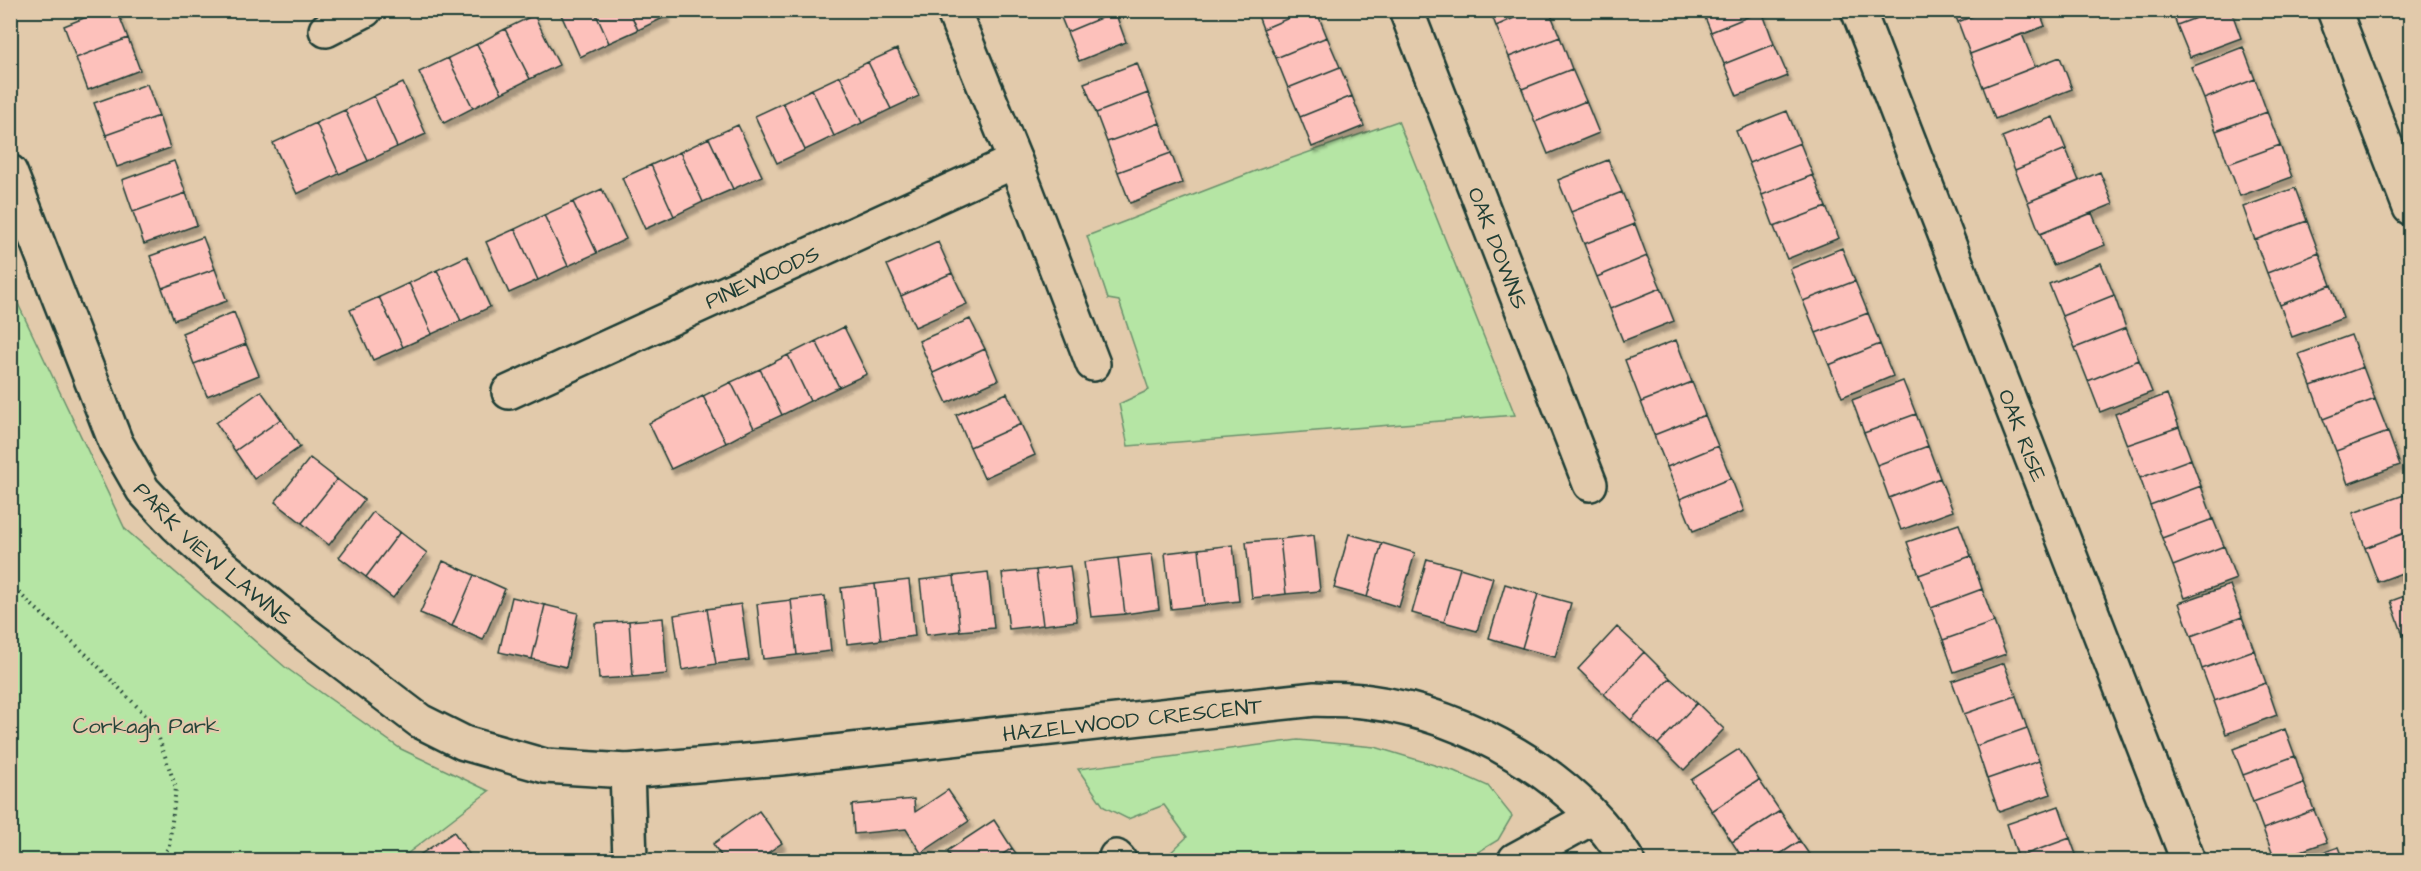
<svg xmlns="http://www.w3.org/2000/svg" width="2421" height="871" viewBox="0 0 2421 871" font-family="'Architects Daughter',sans-serif">
  <style>
    .green { fill: #b5e5a4; stroke: #6a916c; stroke-width: 1.5 }
    .building { fill: #fdc1bb; stroke: #1f3d34; stroke-width: 1.5; filter: url(#shadow) }
    .lines { fill: none; stroke-linecap: round; stroke-linejoin: round }
    .minor-casing { stroke: #1f3d34; stroke-width: 38 }
    .path { stroke: #1f3d34; stroke-width: 4; stroke-dasharray: 1.5 4.5; stroke-linecap: butt }
    .minor { stroke: #e2caab; stroke-width: 33 }
    .labels { text-anchor: middle; stroke-width: 4.5; stroke-linejoin: round; paint-order: stroke }
    .street-label { font-size: 22px; fill: #1f3d34; stroke: #e2caab }
    .park-label { font-size: 22px; fill: #26453a; stroke: #e2caab }
  </style>
  <defs>
    <filter id="shadow"><feDropShadow dx="3.5" dy="6" stdDeviation="1.5" flood-color="#0004"/></filter>
  </defs>
  <rect width="100%" height="100%" fill="#e2caab"/>
  <filter id="ink" filterUnits="userSpaceOnUse"><feTurbulence type="fractalNoise" baseFrequency=".0167" numOctaves="2"/><feDisplacementMap in="SourceGraphic" scale="12" xChannelSelector="R" yChannelSelector="G"/><feConvolveMatrix kernelMatrix="1 2 1 2 8 2 1 2 1" color-interpolation-filters="sRGB"/></filter>
  <g filter="url(#ink)">
    <path class="green" d="M1398 121 1515 415 1128 446 1119 404 1149 390 1119 301 1108 299 1087 236 1258 170Z
      M10 287 125 529 285 667 401 749 489 791 399 860H11Z
      M1298 740 1375 747 1454 771 1488 786 1512 816 1498 840 1465 860H1163L1187 837 1164 805 1128 819 1104 807 1078 769Z"/>
    <path class="building" d="M104 10H117L128 38 76 58 64 26Z
      M559 10H594L609 43 580 57Z
      M594 10H629L638 30 609 43Z
      M629 10H665L667 16 638 30Z
      M1058 10H1114L1115 12 1067 32Z
      M1256 10H1308L1263 29Z
      M1308 10H1316L1327 37 1276 58 1263 29Z
      M1490 10H1532L1496 26Z
      M1532 10H1549L1560 37 1509 57 1496 26Z
      M1702 10H1761L1762 11 1711 32Z
      M1953 10H1988L1958 22Z
      M1988 10H2013L2015 15 2027 10H2039L2045 26 1970 54 1958 22Z
      M2172 10H2217L2177 25Z
      M2217 10H2231L2241 38 2190 57 2177 25Z
      M1762 11 1774 44 1724 64 1711 32Z
      M1115 12 1126 42 1079 61 1067 32Z
      M534 15 559 65 530 79 505 29Z
      M505 29 530 79 502 93 477 44Z
      M2022 34 2035 67 1983 87 1970 54Z
      M1327 37 1340 67 1288 88 1276 58Z
      M1560 37 1572 69 1522 89 1509 57Z
      M128 38 140 70 88 90 76 58Z
      M477 44 502 93 473 108 448 58Z
      M1774 44 1788 76 1737 96 1724 64Z
      M2243 47 2255 79 2204 99 2191 67Z
      M897 49 919 96 891 109 868 62Z
      M2060 57 2072 89 1995 119 1983 87Z
      M448 58 473 108 444 123 419 72Z
      M868 62 891 109 862 123 840 76Z
      M1137 63 1148 93 1096 113 1084 83Z
      M1340 67 1352 96 1300 117 1288 88Z
      M1572 69 1586 101 1535 122 1522 89Z
      M840 76 862 123 834 136 812 89Z
      M2255 79 2267 112 2216 131 2204 99Z
      M403 83 426 134 397 147 374 96Z
      M147 84 159 116 106 135 94 103Z
      M812 89 834 136 805 150 783 103Z
      M1148 93 1160 123 1107 142 1096 113Z
      M374 96 397 147 368 161 345 110Z
      M1352 96 1364 126 1312 147 1300 117Z
      M1586 101 1599 133 1548 154 1535 122Z
      M783 103 805 150 777 163 755 116Z
      M345 110 368 161 339 174 316 123Z
      M1787 111 1800 143 1749 163 1736 131Z
      M2267 112 2280 145 2228 164 2216 131Z
      M159 116 170 148 117 167 106 135Z
      M2053 117 2066 149 2015 170 2002 137Z
      M316 123 339 174 297 194 273 143Z
      M1160 123 1171 153 1118 172 1107 142Z
      M738 125 762 176 733 189 709 138Z
      M709 138 733 189 703 202 680 152Z
      M1800 143 1813 175 1762 195 1749 163Z
      M2280 145 2292 177 2240 196 2228 164Z
      M2066 149 2079 181 2028 202 2015 170Z
      M680 152 703 202 674 216 651 165Z
      M1171 153 1182 183 1130 203 1118 172Z
      M1608 160 1622 192 1571 212 1558 180Z
      M174 161 186 193 133 212 122 180Z
      M651 165 674 216 645 229 622 178Z
      M2100 172 2113 204 2040 234 2028 202Z
      M1813 175 1826 207 1774 227 1762 195Z
      M2295 188 2307 221 2255 240 2243 207Z
      M602 189 626 239 597 253 573 202Z
      M1622 192 1635 224 1584 244 1571 212Z
      M186 193 197 225 144 244 133 212Z
      M573 202 597 253 568 266 544 215Z
      M1826 207 1839 238 1787 259 1774 227Z
      M2092 213 2105 245 2053 265 2040 234Z
      M544 215 568 266 538 280 515 229Z
      M2307 221 2319 253 2267 273 2255 240Z
      M1635 224 1647 256 1597 277 1584 244Z
      M515 229 538 280 509 293 486 242Z
      M203 237 215 269 162 288 150 256Z
      M938 242 952 273 901 296 887 265Z
      M1842 248 1855 281 1803 301 1790 269Z
      M2319 253 2331 285 2280 305 2267 273Z
      M467 256 490 307 461 321 437 270Z
      M1647 256 1661 288 1610 309 1597 277Z
      M2101 263 2114 295 2062 316 2049 284Z
      M215 269 227 301 174 320 162 288Z
      M437 270 461 321 432 334 409 283Z
      M952 273 967 304 915 327 901 296Z
      M1855 281 1868 313 1816 333 1803 301Z
      M409 283 432 334 403 347 379 297Z
      M2331 285 2343 318 2292 337 2280 305Z
      M1661 288 1674 321 1623 341 1610 309Z
      M2114 295 2126 328 2075 348 2062 316Z
      M379 297 403 347 373 360 350 310Z
      M234 312 246 344 194 364 182 333Z
      M1868 313 1880 344 1829 365 1816 333Z
      M970 319 985 349 933 373 919 341Z
      M844 327 867 374 839 387 816 341Z
      M2126 328 2139 360 2088 381 2075 348Z
      M2351 335 2363 367 2311 386 2299 354Z
      M1676 340 1692 382 1641 402 1625 360Z
      M816 341 839 387 810 401 788 355Z
      M246 344 259 375 207 396 194 364Z
      M1880 344 1893 376 1842 397 1829 365Z
      M985 349 998 380 947 403 933 373Z
      M788 355 810 401 782 415 760 369Z
      M2139 360 2152 392 2100 412 2088 381Z
      M2363 367 2375 399 2323 419 2311 386Z
      M760 369 782 415 754 428 731 382Z
      M1903 381 1916 414 1864 433 1852 400Z
      M731 382 754 428 726 443 703 396Z
      M1692 382 1705 415 1654 435 1641 402Z
      M261 391 281 419 235 451 216 423Z
      M1007 393 1021 424 970 447 956 415Z
      M2167 394 2179 427 2127 445 2115 414Z
      M703 396 726 443 671 469 649 423Z
      M2375 399 2388 432 2336 451 2323 419Z
      M1916 414 1928 446 1877 465 1864 433Z
      M1705 415 1718 446 1667 467 1654 435Z
      M281 419 300 447 254 479 235 451Z
      M1021 424 1035 455 984 478 970 447Z
      M2179 427 2191 459 2140 478 2127 445Z
      M2388 432 2400 465 2348 484 2336 451Z
      M1718 446 1731 478 1680 499 1667 467Z
      M1928 446 1940 478 1889 498 1877 465Z
      M310 458 337 479 302 523 275 502Z
      M2191 459 2201 486 2150 505 2140 478Z
      M1731 478 1744 511 1693 531 1680 499Z
      M1940 478 1953 511 1901 530 1889 498Z
      M337 479 364 500 329 545 302 523Z
      M2201 486 2213 519 2162 538 2150 505Z
      M2404 495 2410 512V531L2365 548 2353 513Z
      M373 512 400 532 366 577 339 557Z
      M2213 519 2224 546 2173 566 2162 538Z
      M1959 524 1971 556 1919 575 1907 542Z
      M2410 531V570L2378 582 2365 548Z
      M400 532 427 553 393 598 366 577Z
      M1349 534 1382 543 1367 597 1334 588Z
      M1314 535 1320 591 1286 594 1280 539Z
      M1280 539 1286 594 1252 598 1246 542Z
      M1382 543 1415 553 1399 607 1367 597Z
      M1233 545 1239 601 1205 605 1199 549Z
      M2224 546 2236 579 2185 598 2173 566Z
      M1199 549 1205 605 1171 609 1165 553Z
      M1152 554 1159 609 1125 614 1118 558Z
      M1971 556 1982 589 1931 608 1919 575Z
      M1118 558 1125 614 1091 617 1084 562Z
      M1427 559 1460 568 1444 622 1412 613Z
      M443 561 474 575 452 626 420 613Z
      M1070 566 1077 621 1043 625 1036 570Z
      M1460 568 1493 578 1477 631 1444 622Z
      M1036 570 1043 625 1009 629 1002 573Z
      M988 572 994 628 960 631 954 576Z
      M474 575 505 589 483 640 452 626Z
      M954 576 960 631 926 635 920 580Z
      M909 580 915 636 881 640 875 584Z
      M875 584 881 640 847 644 841 588Z
      M1505 584 1538 594 1522 648 1489 638Z
      M2230 585 2242 617 2191 636 2179 603Z
      M1982 589 1994 622 1943 640 1931 608Z
      M1538 594 1571 603 1555 657 1522 648Z
      M2410 594V632L2403 635 2391 601Z
      M825 596 831 651 797 655 791 600Z
      M512 597 545 605 532 659 499 652Z
      M791 600 797 655 763 659 757 604Z
      M741 604 749 660 716 664 707 609Z
      M545 605 578 613 566 667 532 659Z
      M707 609 716 664 682 670 674 615Z
      M2242 617 2254 650 2202 669 2191 636Z
      M663 618 667 674 633 677 629 621Z
      M629 621 633 677 599 679 595 623Z
      M1994 622 2006 654 1954 672 1943 640Z
      M1617 627 1644 652 1604 694 1578 669Z
      M2254 650 2266 683 2214 701 2202 669Z
      M1644 652 1670 678 1631 720 1604 694Z
      M2004 663 2016 696 1964 714 1952 681Z
      M1670 678 1697 703 1658 744 1631 720Z
      M2266 683 2277 715 2226 734 2214 701Z
      M2016 696 2027 728 1976 746 1964 714Z
      M1697 703 1724 729 1684 770 1658 744Z
      M2027 728 2039 761 1987 779 1976 746Z
      M2285 729 2295 756 2243 775 2233 749Z
      M1739 749 1759 780 1712 811 1691 780Z
      M2295 756 2304 783 2253 802 2243 775Z
      M2039 761 2051 794 1999 812 1987 779Z
      M1759 780 1780 811 1732 842 1712 811Z
      M2304 783 2314 810 2263 829 2253 802Z
      M948 790 969 821 921 853 906 829 854 834 852 805 914 799 915 812Z
      M2059 806 2070 838 2018 857 2007 824Z
      M2314 810 2327 842 2275 860 2263 829Z
      M759 811 782 843 757 860H724L713 844Z
      M1780 811 1800 841 1771 860H1744L1732 842Z
      M994 820 1012 848 994 860H953L947 851Z
      M454 832 473 860H412Z
      M2070 838 2078 860H2020L2018 857Z
      M1800 841 1813 860H1771Z
      M2339 847 2344 860H2301Z
      M1012 848 1021 860H994Z"/>
    <g class="lines">
      <g class="minor-casing">
        <g id="minor">
          <path d="M953 10 1015 161 1093 364"/>
          <path id="s1" d="M1406 10 1590 484"/>
          <path id="s2" d="M1858 10 2188 860"/>
          <path d="M2334 10 2410 208"/>
          <path d="M326 30 365 10"/>
          <path id="s3" d="M10 172 116 443 143 490 176 525 211 557 299 629 420 721 464 743 545 766 627 771 780 758 1315 699C1333 700 1352 699 1370 702 1467 715 1575 776 1627 860"/>
          <path id="s4" d="M509 392 1015 161"/>
          <path d="M627 771 630 860"/>
          <path d="M1116 857 1119 860"/>
          <path d="M1515 860 1593 817"/>
        </g>
      </g>
      <path class="path" d="M10 585 88 656 154 724 176 788 169 846 161 860"/>
      <use href="#minor" class="minor"/>
    </g>
  </g>
  <g class="labels">
    <g class="street-label">
      <text dy="8" stroke="none"><textPath href="#s1" startOffset="255">OAK DOWNS</textPath></text>
      <text dy="8" stroke="none"><textPath href="#s4" startOffset="278">PINEWOODS</textPath></text>
      <text dy="8" stroke="none"><textPath href="#s2" startOffset="456">OAK RISE</textPath></text>
      <text dy="8" stroke="none"><textPath href="#s3" startOffset="440">PARK VIEW LAWNS</textPath></text>
      <text dy="8" stroke="none"><textPath href="#s3" startOffset="1430">HAZELWOOD CRESCENT</textPath></text>
    </g>
    <g class="park-label">
      <text x="146" y="733">Corkagh Park</text>
    </g>
  </g>
  <rect width="2421" height="871" fill="none" stroke="#e2caab" stroke-width="36"/>
  <rect x="18" y="18" width="2385" height="835" fill="none" stroke="#1f3d34" stroke-width="2" filter="url(#ink)"/>
</svg>
